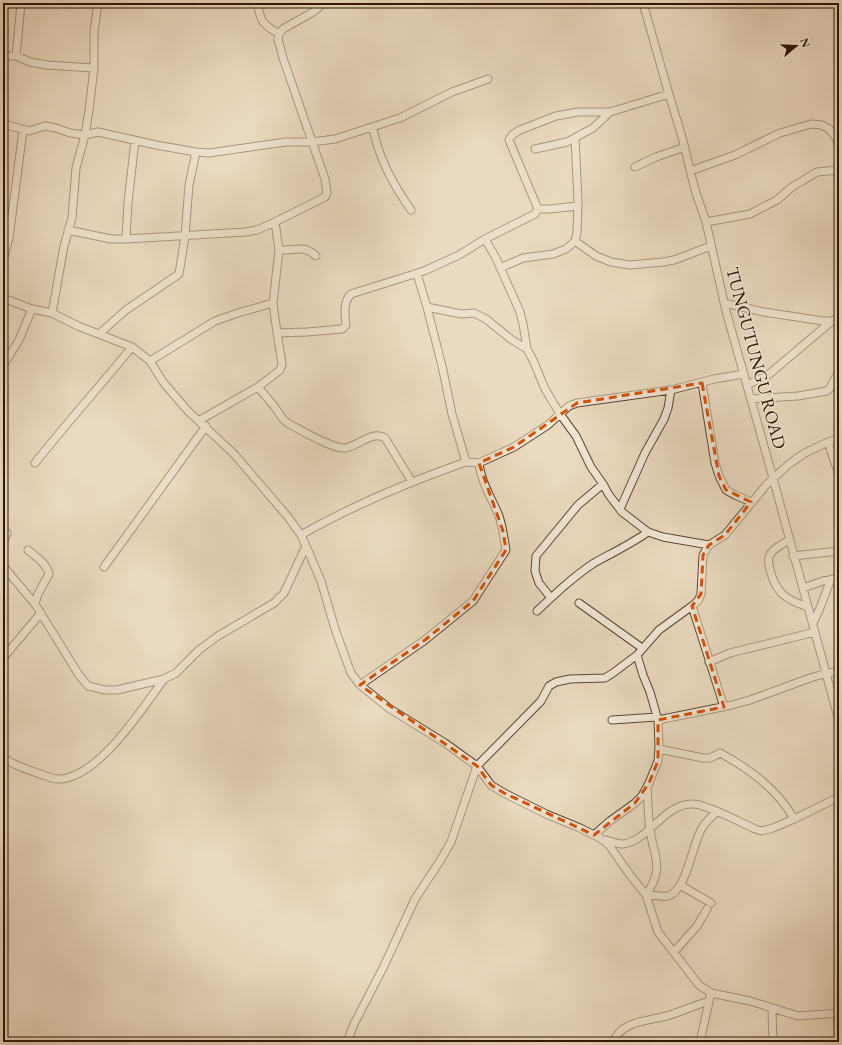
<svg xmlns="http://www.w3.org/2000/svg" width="842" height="1045" viewBox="0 0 842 1045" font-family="'EB Garamond',serif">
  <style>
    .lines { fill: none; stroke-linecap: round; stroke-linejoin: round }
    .minor-casing { stroke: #5d4634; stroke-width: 9 }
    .minor { stroke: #f1e7d5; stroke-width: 7 }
    .marked { fill: none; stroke: #d5520b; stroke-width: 3; stroke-dasharray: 8 5; stroke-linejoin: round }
    .labels { text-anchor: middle; stroke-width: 3.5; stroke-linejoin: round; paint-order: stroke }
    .street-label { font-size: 18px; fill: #2e1505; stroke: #f1e7d5 }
  </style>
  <rect width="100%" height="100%" fill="#eadabf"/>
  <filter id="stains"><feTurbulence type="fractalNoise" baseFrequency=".005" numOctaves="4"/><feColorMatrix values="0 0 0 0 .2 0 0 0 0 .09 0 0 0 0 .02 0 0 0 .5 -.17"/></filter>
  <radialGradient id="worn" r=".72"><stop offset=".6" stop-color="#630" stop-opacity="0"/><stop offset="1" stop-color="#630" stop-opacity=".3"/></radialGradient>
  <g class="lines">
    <g class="minor-casing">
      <path id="minor" d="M257 3C261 22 262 24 279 34
        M643 3 668 91 682 137 695 190 706 222 726 311 773 478 839 721
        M3 56H16L30 62 47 65 94 68
        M16 56 21 4
        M3 124 29 131 45 126 56 128 70 133 85 135 98 132 156 145 196 152 209 153 286 142H312L335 139 400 118 452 92 488 79
        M373 128C378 157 394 186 411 210
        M535 149 567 142 593 128 610 112
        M635 167 656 157 685 147
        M690 171 735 155 780 133 811 124 822 125 829 129 835 136 839 146
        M538 209H550L578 206
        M706 222 750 214 777 200 792 187 817 172 839 170
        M68 230 111 239H126L246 232 257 230 275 222 325 197 327 193 325 179 283 58 278 39 279 34 283 29 313 12 324 3
        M126 239 128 202 135 141
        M485 239 496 258 520 312 523 324 527 349 533 360 545 389 560 414 576 436 591 467 603 484 609 495 622 512 648 532 663 537 709 545
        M575 241 596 256 611 262 630 265 663 262 674 260 711 246
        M279 250C295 251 303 244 316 256
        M3 261 9 238 23 130
        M500 268 523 258 553 254 566 249 575 241 577 233 578 201 575 138
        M417 274 427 307 442 366 452 414 466 462
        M3 298 32 309 52 313 78 326 132 347 150 361 163 382 188 411 234 454 288 517 301 535 306 546 284 593 274 603 218 636 199 650 176 673 164 679 117 690H105L88 686 79 675 35 604 3 566
        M724 303 764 312 823 321H832L839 317
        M427 307 461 314 474 313 486 319 512 340 527 349
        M52 313 64 246 72 218 76 168 85 135 89 110 94 68V31L98 3
        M277 333 307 332 342 329 346 325C345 314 343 302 351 294L424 271 459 255 485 239 535 214 538 209 509 140 512 135 520 130 556 116 578 112H610L669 94
        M99 334 126 310 179 274 185 236 189 185 196 152
        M150 361 215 321 238 313 273 303
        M3 366 19 340 32 309
        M702 383 715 463 719 476 726 490 735 495 751 502
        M747 385 768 375 832 321
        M258 387 274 406 283 419 289 424C301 430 332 449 345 448 359 446 372 430 385 438L412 482
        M751 399 798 396 827 391 830 388 839 371
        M200 420 258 387 280 370 282 364 275 319 273 303 279 250 275 222
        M828 442 839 475
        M35 463C66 424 100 386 132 347
        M620 509 645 453 664 419 668 408 671 390
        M301 535C353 505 409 482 466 462L479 463 514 447 548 425 569 406 577 403 671 390 714 379 744 374
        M789 540C783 544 773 548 770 555 767 560 769 565 770 570 776 593 786 600 808 607
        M3 543 7 533
        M306 546 321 581 335 629 351 673 360 685 390 709 445 743 477 766 491 785 504 793 546 814 580 828 600 838 609 845 630 875 646 895 658 932 699 985 711 993 750 1001 798 1016 839 1013
        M28 550C36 557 47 564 49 574L38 594 35 604
        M793 556 839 551
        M104 567 206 426
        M803 588 823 581 839 578
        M551 598 539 583 535 571 536 556 578 505 603 484
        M579 603 642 648
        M692 606 724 707
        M537 611C555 594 573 577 594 563 612 553 631 544 648 532
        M813 623 820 608 831 579
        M3 658 41 613
        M709 662 730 653 815 632
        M360 685 425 640 473 601 506 550C504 539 503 528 499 516 492 499 481 482 479 463
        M612 720 657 717
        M658 720 732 705 750 700 810 678 827 673 839 672
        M659 749 703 758H710L720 753C750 769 778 790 794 819
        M3 758C15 766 29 770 43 775 47 776 53 779 57 779 96 781 143 708 164 679
        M594 835 610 821 635 803 642 796 649 783 658 761 659 747 658 720 650 692 643 675 637 655
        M605 840C611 841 617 844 623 844 649 841 664 803 693 804 706 804 742 823 755 829L762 831 773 828 794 819 839 797
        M680 885 711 903
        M646 895C652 895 662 897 668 896 687 891 692 844 702 828 706 822 711 817 716 812
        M646 895C665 867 654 858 650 830 648 816 648 801 647 787
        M674 952 697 926 707 909
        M772 1010 773 1042
        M837 1013 839 1033
        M347 1042 354 1024 383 968 415 899 440 861 451 842 477 766 541 701 549 686 556 682 570 679 605 678 613 673 637 655 659 630 692 606 698 601 701 594 703 555 709 545 725 535 767 484 789 464 805 453 828 442 839 439
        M614 1042C620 1019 655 1021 673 1014 685 1010 696 1005 709 1001
        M700 1042 710 997"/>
    </g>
    <use href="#minor" class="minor"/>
  </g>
  <path d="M0 0H842V1045H0ZM702 383 719 476 726 490 751 502 725 535 709 545 703 555 701 594 692 606 724 707 658 720V761L649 783 635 803 594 835 504 793 491 785 477 766 360 685 425 640 473 601 506 550 503 531 479 463 514 447 577 403Z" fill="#eadabf" fill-opacity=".55" fill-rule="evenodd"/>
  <path class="marked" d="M702 383 719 476 726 490 751 502 725 535 709 545 703 555 701 594 692 606 724 707 658 720V761L649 783 635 803 594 835 504 793 491 785 477 766 360 685 425 640 473 601 506 550 503 531 479 463 514 447 577 403Z"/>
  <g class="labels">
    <g class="street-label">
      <text transform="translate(756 358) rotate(75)" y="6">TUNGUTUNGU ROAD</text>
    </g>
  </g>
  <rect width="842" height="1045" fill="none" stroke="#eadabf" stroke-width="16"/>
  <rect x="4" y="4" width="834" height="1037" fill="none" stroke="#2e1505" stroke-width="2"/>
  <rect x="8" y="8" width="826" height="1029" fill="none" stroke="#2e1505"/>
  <g transform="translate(796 46) rotate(71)" stroke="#f1e7d5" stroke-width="3" paint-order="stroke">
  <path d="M0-3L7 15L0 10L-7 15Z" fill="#2e1505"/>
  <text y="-6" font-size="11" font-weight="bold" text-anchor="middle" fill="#2e1505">N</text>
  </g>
  <rect width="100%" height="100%" filter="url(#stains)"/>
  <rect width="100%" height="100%" fill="url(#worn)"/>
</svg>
